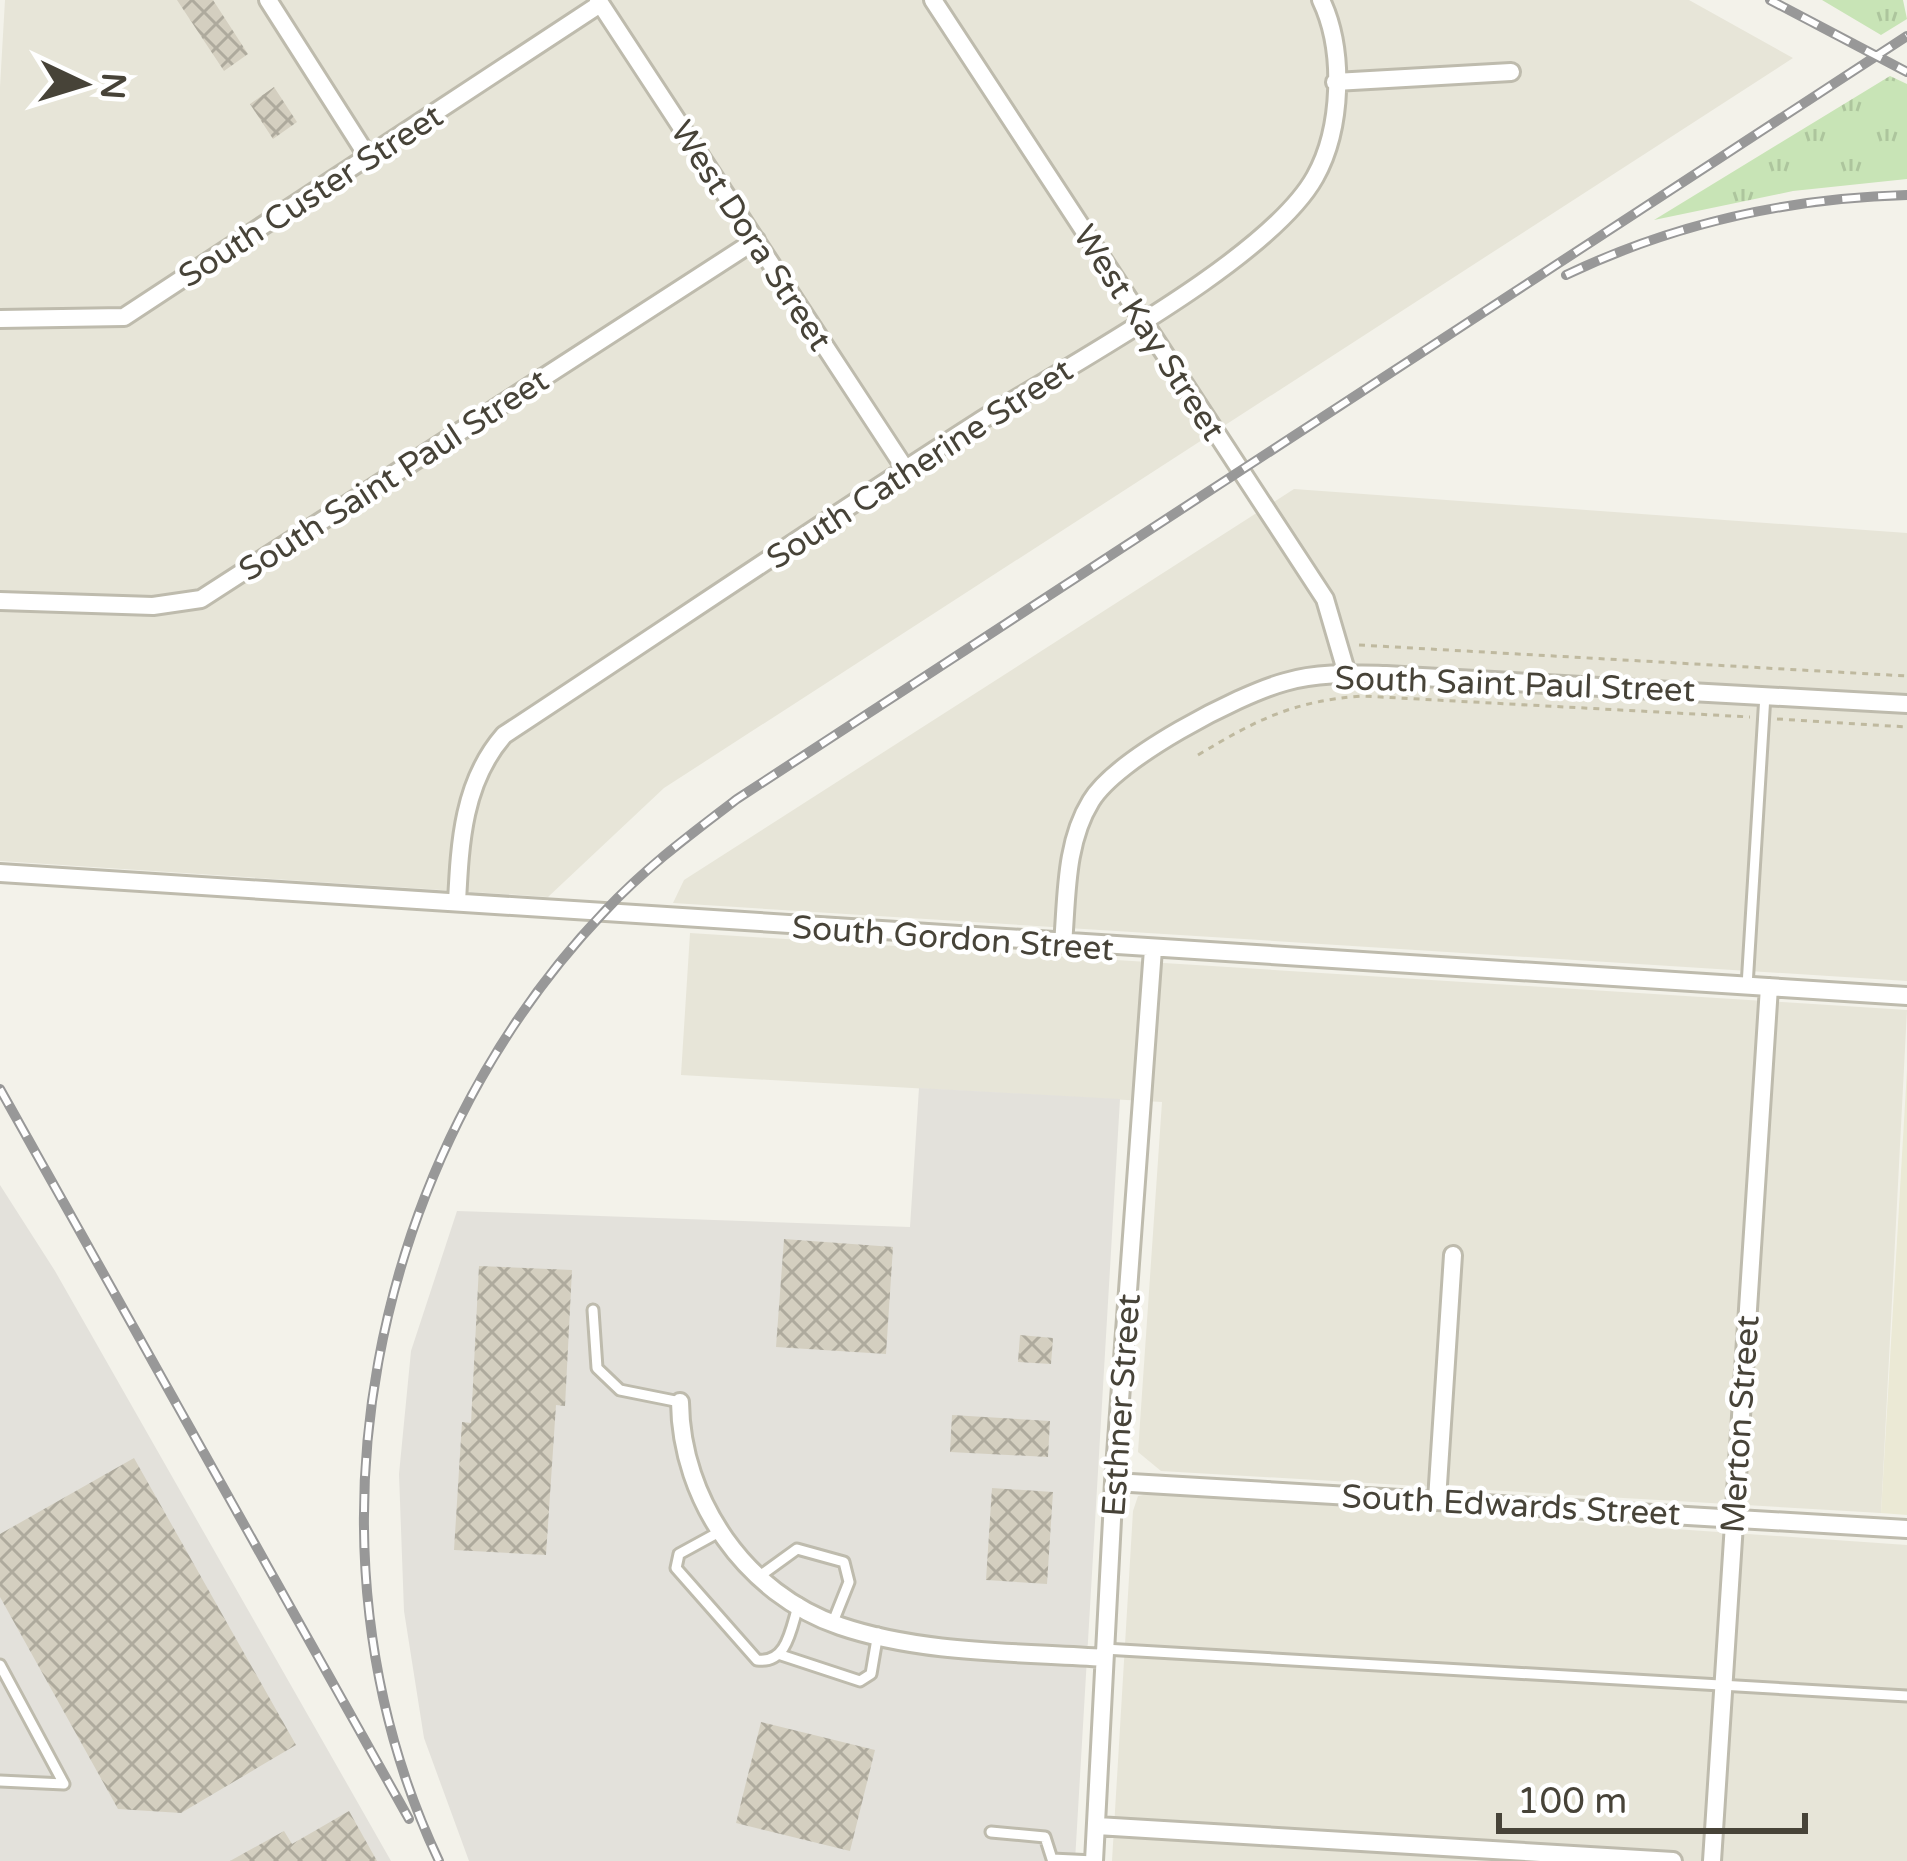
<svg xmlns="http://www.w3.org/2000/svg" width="1907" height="1861" viewBox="0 0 1907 1861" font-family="'Varela Round',sans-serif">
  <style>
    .residential { fill: #e7e5d8 }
    .industrial { fill: #e3e1db }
    .education { fill: #ebe9d5 }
    .grass { fill: url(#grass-tufts) }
    .building { fill: url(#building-cross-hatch) }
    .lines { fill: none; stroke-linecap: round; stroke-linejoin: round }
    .lane-casing { stroke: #bebbad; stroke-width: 15 }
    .street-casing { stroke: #bebbad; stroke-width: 22 }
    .path { stroke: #bfb99f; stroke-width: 3; stroke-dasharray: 6 6; stroke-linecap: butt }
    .lane { stroke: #fff; stroke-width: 9 }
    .street { stroke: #fff; stroke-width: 16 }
    .rail-casing { stroke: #989898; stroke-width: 10 }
    .rail { stroke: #fff; stroke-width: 6; stroke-dasharray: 18; stroke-linecap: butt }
    .labels { text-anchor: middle; stroke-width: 9; stroke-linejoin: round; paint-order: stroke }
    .street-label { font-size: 33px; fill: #474338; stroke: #fff }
  </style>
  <defs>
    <pattern id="grass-tufts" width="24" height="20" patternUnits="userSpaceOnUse" patternTransform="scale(3)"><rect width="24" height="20" fill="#c8e4b6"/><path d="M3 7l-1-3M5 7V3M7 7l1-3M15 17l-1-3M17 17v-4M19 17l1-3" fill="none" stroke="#adc59d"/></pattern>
    <pattern id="building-cross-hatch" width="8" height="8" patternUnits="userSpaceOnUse" patternTransform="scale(3)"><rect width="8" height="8" fill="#d4cfc0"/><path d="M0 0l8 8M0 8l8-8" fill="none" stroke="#aeaa9d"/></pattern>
  </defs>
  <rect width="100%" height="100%" fill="#f3f2ea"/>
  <path class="residential" d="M5 0H1689L1793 58 664 788 548 897 0 861V87Z
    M1294 489 1907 533V981L673 903 684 880Z
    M690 933 1907 1010 1881 1513 1161 1471 1138 1452 1162 1102 681 1075Z
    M1152 1493 1907 1545V1861H1112L1133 1511 1138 1496Z"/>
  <path class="industrial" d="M919 1088 1120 1099 1075 1861H469L424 1738 404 1611 399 1474 411 1351 457 1211 910 1227Z
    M0 1185 55 1271 391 1861H0Z"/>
  <path class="education" d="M1907 1070V1515L1881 1513Z"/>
  <path class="grass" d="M1822 0H1903L1907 19 1881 35Z
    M1890 76 1907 84V179L1793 191 1654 220Z"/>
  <path class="building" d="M177 0H213L248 54 224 71Z
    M274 87 297 122 273 139 250 104Z
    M784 1239 893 1247 886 1354 776 1347Z
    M479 1266 572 1270 565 1406 556 1405 546 1555 454 1550 462 1422 471 1423Z
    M1020 1335 1053 1338 1051 1364 1018 1362Z
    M952 1415 1050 1421 1048 1457 950 1452Z
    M134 1458 296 1745 181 1813 118 1809 0 1597V1534Z
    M992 1488 1053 1492 1047 1584 986 1580Z
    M761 1722 875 1750 850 1851 736 1823Z
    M349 1811 377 1861H230L284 1831 292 1844Z"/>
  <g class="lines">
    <g class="lane-casing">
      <path id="lane" d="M1747 986 1765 695
        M593 1310 597 1368 620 1390 680 1402
        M721 1531 679 1554 676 1568 757 1660C788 1664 791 1627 799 1603
        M757 1578 797 1549 844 1562 849 1582 833 1622
        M1104 1649 1907 1696
        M781 1655 860 1681 871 1674 878 1633
        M0 1665 64 1784
        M0 1781 64 1784
        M991 1832 1045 1837 1052 1859
        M1052 1859 1094 1861"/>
    </g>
    <g class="street-casing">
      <path id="street" d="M268 0 368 157
        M598 0 906 470
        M933 0 1325 599 1347 674
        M1335 82 1511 72
        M0 319 124 317 600 4
        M0 601 153 606 201 599 756 240
        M0 873 1907 996
        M457 902C460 842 463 782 504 735 662 631 818 525 977 423 1063 368 1268 261 1315 177 1342 129 1345 50 1321 0
        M1063 944C1067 896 1065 843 1091 801 1117 758 1237 695 1285 682 1319 672 1352 674 1386 675L1907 704
        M680 1402C681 1500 746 1594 840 1626 922 1654 1019 1652 1104 1658
        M1114 1482 1907 1529
        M1437 1500 1453 1255
        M1097 1826 1673 1861
        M1094 1861 1114 1482 1153 949
        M1712 1861 1769 987"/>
    </g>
    <path class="path" d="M1359 645 1907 676
      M1777 719 1907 727
      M1198 755C1256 720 1293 701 1362 696L1750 717"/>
    <use href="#lane" class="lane"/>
    <use href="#street" class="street"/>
    <g class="rail-casing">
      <path id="rail" d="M1770 0 1907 72
        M1566 275C1673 224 1788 198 1907 195
        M0 1089 409 1819
        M439 1861C291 1549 370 1158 605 911 645 868 691 834 737 799L1907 36"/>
    </g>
    <use href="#rail" class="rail"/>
  </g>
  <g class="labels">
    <g class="street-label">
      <text transform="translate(310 195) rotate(-33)" y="12">South Custer Street</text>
      <text transform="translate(752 235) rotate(57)" y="12">West Dora Street</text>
      <text transform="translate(1150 332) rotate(57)" y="12">West Kay Street</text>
      <text transform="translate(919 463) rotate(-33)" y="12">South Catherine Street</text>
      <text transform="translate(393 474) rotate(-33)" y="12">South Saint Paul Street</text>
      <text transform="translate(1515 683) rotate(2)" y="12">South Saint Paul Street</text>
      <text transform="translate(953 937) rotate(4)" y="12">South Gordon Street</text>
      <text transform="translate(1120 1405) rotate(-86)" y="12">Esthner Street</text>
      <text transform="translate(1739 1424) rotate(-86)" y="12">Merton Street</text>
      <text transform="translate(1511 1504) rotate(3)" y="12">South Edwards Street</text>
    </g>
  </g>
  <g transform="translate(84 84) rotate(94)" stroke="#ffffff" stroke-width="9" paint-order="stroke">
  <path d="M0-9L21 45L0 30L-21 45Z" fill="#474338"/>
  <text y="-18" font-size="33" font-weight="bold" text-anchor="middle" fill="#474338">N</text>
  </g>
  <path d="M1499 1813v18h306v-18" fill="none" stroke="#474338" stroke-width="6"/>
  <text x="1517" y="1813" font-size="36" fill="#474338" stroke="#ffffff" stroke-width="9" paint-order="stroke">100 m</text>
</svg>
